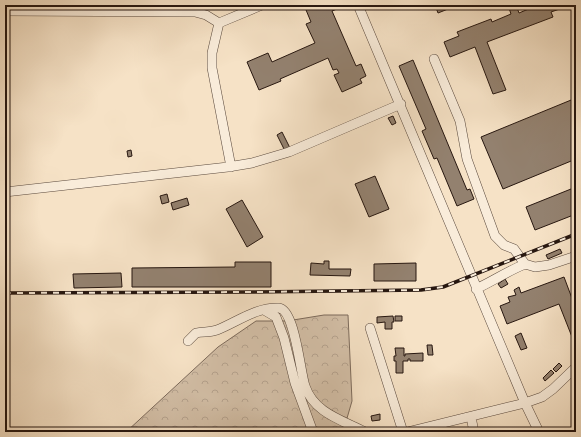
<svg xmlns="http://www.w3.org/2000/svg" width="581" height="437" viewBox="0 0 581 437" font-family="Vollkorn,serif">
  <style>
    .forest { fill: url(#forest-crowns); stroke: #7d6b5c }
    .building { fill: #93816f; stroke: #271710 }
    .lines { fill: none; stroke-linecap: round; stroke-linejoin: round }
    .minor-casing { stroke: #5b4a3e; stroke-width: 10 }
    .minor { stroke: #f9ecda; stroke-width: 9 }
    .rail-casing { stroke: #271710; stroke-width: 3.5 }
    .rail { stroke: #f9ecda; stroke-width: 2; stroke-dasharray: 6; stroke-linecap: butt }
  </style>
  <defs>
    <pattern id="forest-crowns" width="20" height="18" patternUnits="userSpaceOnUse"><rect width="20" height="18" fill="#d3bfa7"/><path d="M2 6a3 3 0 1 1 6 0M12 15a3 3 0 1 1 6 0" fill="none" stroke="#b5a38f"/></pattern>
  </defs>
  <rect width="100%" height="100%" fill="#f6e2c6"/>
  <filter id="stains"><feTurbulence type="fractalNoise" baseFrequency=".005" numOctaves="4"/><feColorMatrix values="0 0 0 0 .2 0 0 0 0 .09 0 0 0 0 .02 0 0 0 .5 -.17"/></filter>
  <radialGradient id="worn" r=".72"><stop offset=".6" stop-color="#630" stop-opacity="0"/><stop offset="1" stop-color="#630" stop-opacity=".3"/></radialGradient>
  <path class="forest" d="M324 315H348L352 401 343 432H126L218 347 256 321H287Z"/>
  <path class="building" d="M304 5H335L337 9 332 11 356 66 361 64 366 76 360 79 362 83 342 92 334 75 339 73 337 69 333 70 328 58 280 79 281 81 259 90 247 62 268 53 272 62 315 43 306 24 311 22Z
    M435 5H458L438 13Z
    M508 5H516L519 13 538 5H571L551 12 553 17 487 42 506 90 493 94 475 47 450 57 444 42 459 36 457 32 491 19 492 22 511 14Z
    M413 60 467 190 470 189 474 199 457 206 437 158 434 159 422 131 426 129 399 66Z
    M576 98V159L503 189 481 137Z
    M393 116 396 123 392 125 388 118Z
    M282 132 290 148 285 151 277 135Z
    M131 150 132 156 128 157 127 151Z
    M375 176 389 209 369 217 355 184Z
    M576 187V214L535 230 526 207Z
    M167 194 169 202 162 204 160 196Z
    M187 198 189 205 173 210 171 203Z
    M242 200 263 237 247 247 226 209Z
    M560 249 562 253 548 259 546 255Z
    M324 261H329V269H351L350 276 310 275 311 263 324 264Z
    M235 262H271V287H132V268L235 267Z
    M416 263V281H374V264Z
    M121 273 122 287 74 288 73 274Z
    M564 277 576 309V341L574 342 559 304 507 324 500 306 510 302 508 297 516 295 514 290 519 287 521 293Z
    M505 279 508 284 501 288 498 284Z
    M393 316 394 322H392V329H385V322L377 323V317Z
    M395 316H402V321H395Z
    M521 333 527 348 521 350 515 336Z
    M427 345H432L433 355H428Z
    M395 348H404V356H405V354L423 353V361H410V359H408V361H403V373H396V361H394V356H396Z
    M559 363 562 366 556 372 553 369Z
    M551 370 554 373 545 381 543 378Z
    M380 414V420L372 421 371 416Z"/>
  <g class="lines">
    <g class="minor-casing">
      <path id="minor" d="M358 5 525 403 542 397 553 389 576 367
        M5 11 195 12 206 15 219 23
        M434 59 460 121 467 159 495 236 504 245 514 249 525 264 535 267 549 265 576 256
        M231 167 212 68V53L219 23 262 5
        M5 192 228 167 252 163 289 152 401 104
        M476 289C493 281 508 271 525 264
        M264 310 276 317 284 338 295 383 313 432
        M370 328 403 432
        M188 341 196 333C203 331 209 333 217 330 237 322 256 307 279 308 295 310 300 371 305 386 314 413 342 420 365 432
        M471 417 474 432
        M407 432 525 403 539 432"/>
    </g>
    <use href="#minor" class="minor"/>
    <g class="rail-casing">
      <path id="rail" d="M5 293 254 292 421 290 443 287 576 234"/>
    </g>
    <use href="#rail" class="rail"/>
  </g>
  <rect width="581" height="437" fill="none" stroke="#f6e2c6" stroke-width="20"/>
  <rect x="6" y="6" width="569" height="425" fill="none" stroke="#271710" stroke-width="2"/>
  <rect x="10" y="10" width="561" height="417" fill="none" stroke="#271710"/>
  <rect width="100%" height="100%" filter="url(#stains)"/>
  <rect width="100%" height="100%" fill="url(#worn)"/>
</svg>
